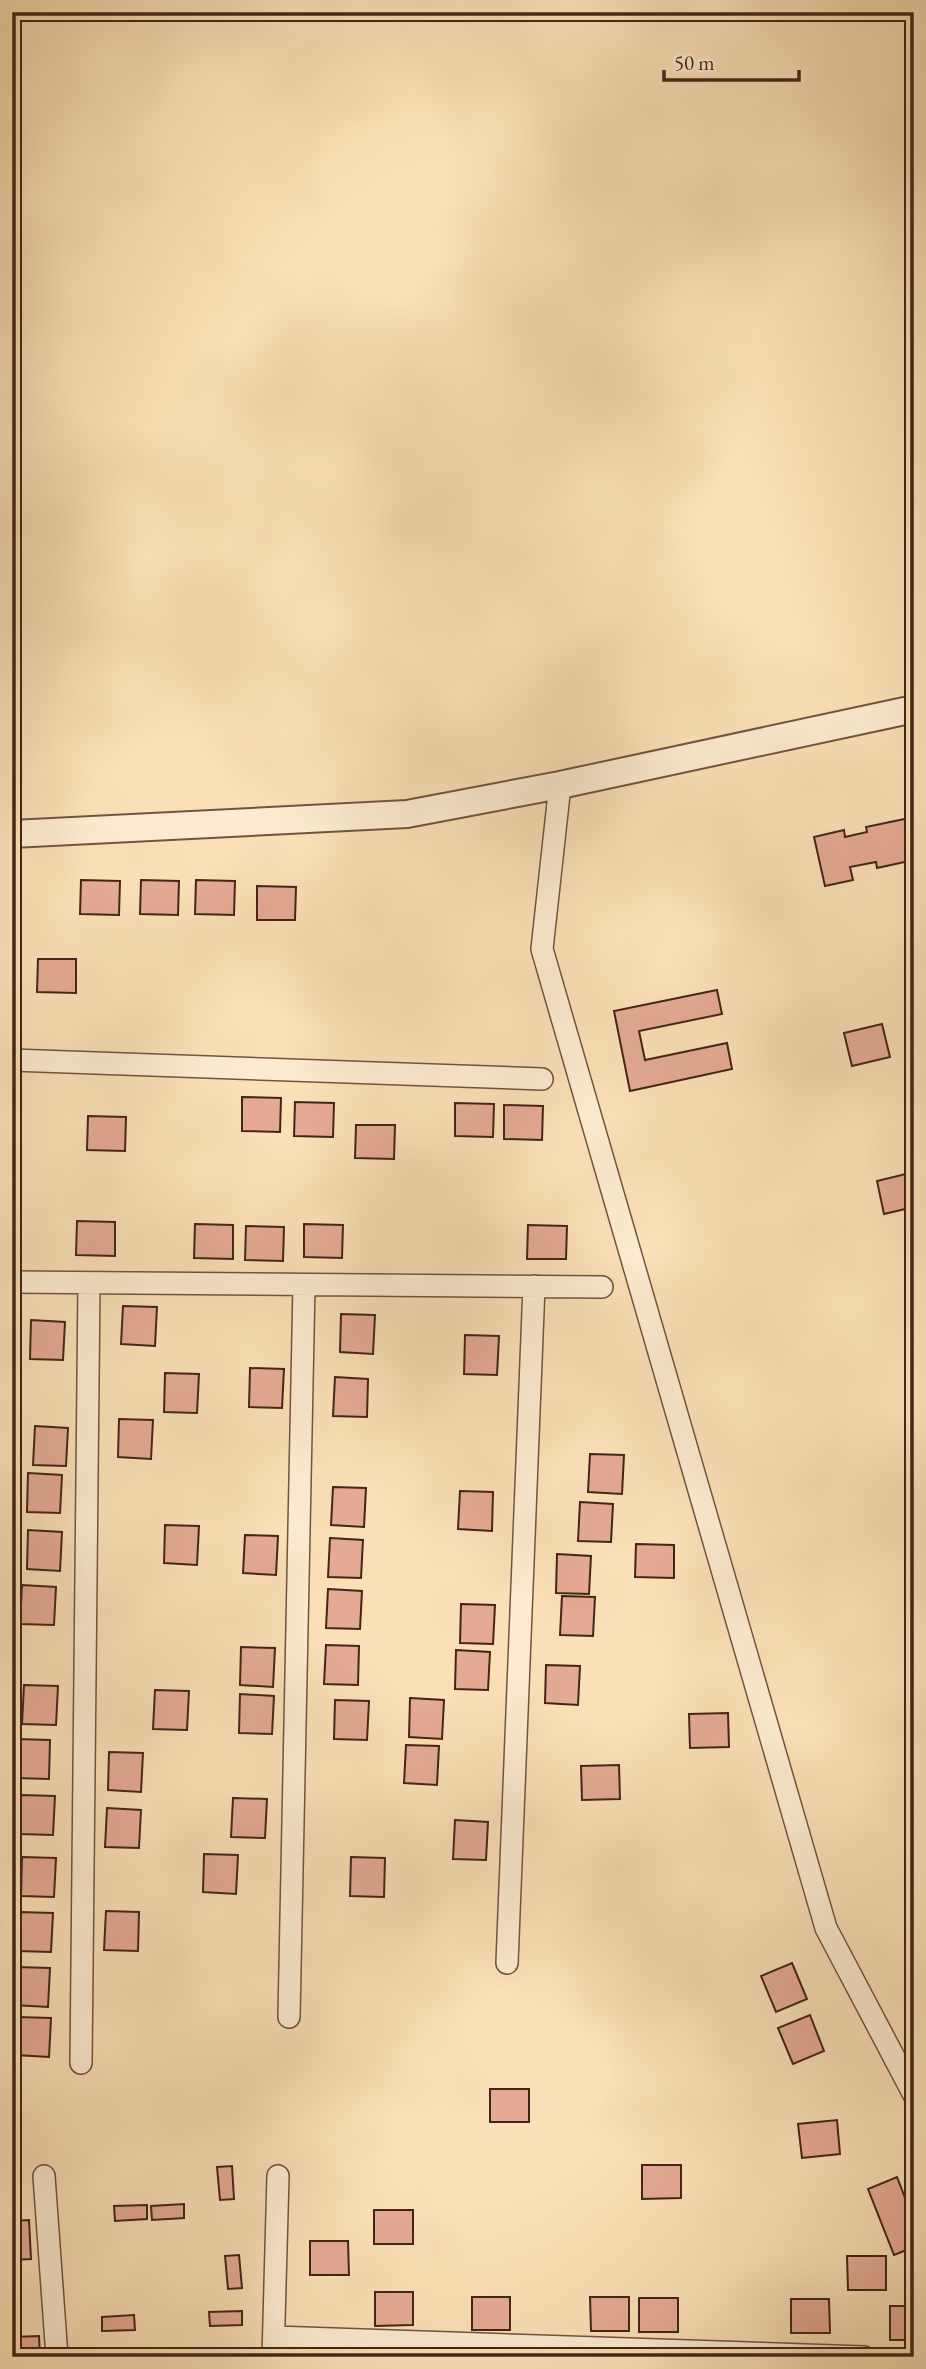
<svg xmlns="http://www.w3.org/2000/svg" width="926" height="2369" viewBox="0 0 926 2369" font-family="'EB Garamond',serif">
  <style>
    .building { fill: #e5aa94; stroke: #442516; stroke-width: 2 }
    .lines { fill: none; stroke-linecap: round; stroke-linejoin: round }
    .minor-casing { stroke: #72543e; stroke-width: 24 }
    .tertiary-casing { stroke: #72543e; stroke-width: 30 }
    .minor { stroke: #fcebd0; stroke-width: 21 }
    .tertiary { stroke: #fcebd0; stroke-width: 26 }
  </style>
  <rect width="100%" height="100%" fill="#fae0b6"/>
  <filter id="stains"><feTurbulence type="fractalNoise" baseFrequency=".00286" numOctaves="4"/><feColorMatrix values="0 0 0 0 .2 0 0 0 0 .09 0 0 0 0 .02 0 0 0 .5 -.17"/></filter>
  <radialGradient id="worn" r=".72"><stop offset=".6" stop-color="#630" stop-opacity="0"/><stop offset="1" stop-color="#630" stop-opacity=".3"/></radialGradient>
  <path class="building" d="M914 817V860L877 868 876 862 850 867 853 880 825 886 814 837 844 830 845 837 867 832 866 827Z
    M12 875H15L14 909H12Z
    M81 880 120 881 119 915 80 914Z
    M141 880 179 881 178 915 140 914Z
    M196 880 235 881 234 915 195 914Z
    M257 886 296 887 295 920H257Z
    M38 959H76V993L37 992Z
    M717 990 722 1014 639 1031 645 1060 727 1043 732 1069 630 1091 614 1011Z
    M882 1024 890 1057 852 1066 844 1033Z
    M242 1097 281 1098 280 1132 242 1131Z
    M295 1102 334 1103 333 1137 294 1136Z
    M455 1103 494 1104 493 1137 455 1136Z
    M504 1105 543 1106 542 1140 504 1139Z
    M88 1116 126 1117 125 1151 87 1150Z
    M356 1125H395L394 1159 355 1158Z
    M914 1172V1207L884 1214 877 1181Z
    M77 1221 115 1222V1256L76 1255Z
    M195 1224 233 1225V1259L194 1258Z
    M304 1224 343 1225 342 1258 304 1257Z
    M528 1225 567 1226 566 1259H527Z
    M246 1226 284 1227 283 1261 245 1260Z
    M123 1306 157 1307 155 1346 121 1344Z
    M341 1314 375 1315 373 1354 340 1352Z
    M31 1320 65 1322 63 1360 30 1359Z
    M465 1335 499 1336 497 1375 464 1374Z
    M250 1368 284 1369 282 1408 249 1407Z
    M165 1373 199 1374 197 1413 164 1412Z
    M335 1377 368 1379 367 1417 333 1416Z
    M119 1419 153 1420 151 1459 118 1457Z
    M35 1426 68 1428 66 1466 33 1465Z
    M590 1454 624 1455 622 1494 588 1492Z
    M28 1473 62 1475 60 1513 27 1512Z
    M333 1487 366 1488 364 1527 331 1525Z
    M460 1491 493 1492 492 1531 458 1529Z
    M580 1502 613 1504 611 1542 578 1541Z
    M165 1525 199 1526 197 1565 164 1563Z
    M28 1530 62 1532 60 1571 27 1569Z
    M245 1535 278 1536 276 1575 243 1573Z
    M330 1538 363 1540 361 1578 328 1577Z
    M636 1544 674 1545V1578L635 1577Z
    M557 1554 591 1556 589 1594 556 1593Z
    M22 1585 56 1587 54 1625 20 1624Z
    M328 1589 362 1591 360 1629 326 1628Z
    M562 1596 595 1597 593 1636 560 1635Z
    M461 1604 495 1605 493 1644 460 1643Z
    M326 1645 359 1646 358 1685 324 1684Z
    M241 1647 275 1648 273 1687 240 1685Z
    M456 1650 490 1652 488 1690 455 1689Z
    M546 1665 580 1666 578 1705 545 1703Z
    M24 1685 58 1686 56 1725 22 1724Z
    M155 1690 189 1691 187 1730 153 1729Z
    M240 1694 274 1696 272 1734 239 1733Z
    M410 1698 444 1700 442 1739 409 1737Z
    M335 1700 369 1701 367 1740 334 1739Z
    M728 1713 729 1747 690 1748 689 1714Z
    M17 1739 50 1740 49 1779 15 1778Z
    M406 1745 439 1746 437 1785 404 1783Z
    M109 1752 143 1753 141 1792 108 1790Z
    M619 1765 620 1799 582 1800 581 1766Z
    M21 1795 55 1796 53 1835 19 1834Z
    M233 1798 267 1799 265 1838 231 1837Z
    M107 1808 141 1810 139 1848 105 1847Z
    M455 1820 488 1822 486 1860 453 1859Z
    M204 1854 238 1855 236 1894 203 1892Z
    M22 1857 56 1858 54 1897 21 1896Z
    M351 1857 385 1858 384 1897 350 1896Z
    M106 1911 139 1912 138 1951 104 1950Z
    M19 1912 53 1913 51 1952 18 1951Z
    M792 1963 807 1999 776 2012 761 1976Z
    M16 1967 50 1968 48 2007 14 2005Z
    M810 2015 824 2051 793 2064 778 2028Z
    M17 2017 51 2018 49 2057 15 2055Z
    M490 2089H529V2122H490Z
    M837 2120 840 2154 802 2158 798 2124Z
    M642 2165H681V2198L642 2199Z
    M232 2166 234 2199 220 2200 217 2167Z
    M897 2177 914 2221V2247L894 2255 868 2189Z
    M184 2204V2218L152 2220 151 2206Z
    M147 2205V2219L115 2221 114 2206Z
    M374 2210H413V2244H374Z
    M29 2220 31 2259 12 2260V2221Z
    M310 2241H348L349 2275H310Z
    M239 2255 242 2288 228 2289 225 2256Z
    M847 2256H886V2290H848Z
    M375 2292H413V2325L375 2326Z
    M472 2297H510V2330H472Z
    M590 2297H629V2331H591Z
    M639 2298H678V2332H639Z
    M791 2299H829L830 2333H791Z
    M890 2306H914V2340H890Z
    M242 2311V2325L210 2326 209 2312Z
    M134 2315 135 2330 102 2331V2317Z
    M39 2336 40 2357H12V2337Z"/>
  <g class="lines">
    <g class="minor-casing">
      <path id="minor" d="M560 785 542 949 826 1928 914 2095
        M12 1060 542 1079
        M12 1282 602 1287
        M507 1963 534 1286
        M289 2017 304 1285
        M81 2063 89 1283
        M44 2176 57 2357
        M274 2337 864 2357
        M273 2357 278 2176"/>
    </g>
    <g class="tertiary-casing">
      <path id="tertiary" d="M12 834 407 814 560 785 914 709"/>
    </g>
    <use href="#minor" class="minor"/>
    <use href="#tertiary" class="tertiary"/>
  </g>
  <rect width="926" height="2369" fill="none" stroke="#fae0b6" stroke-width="42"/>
  <rect x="14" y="14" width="898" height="2341" fill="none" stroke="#442516" stroke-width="3.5"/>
  <rect x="21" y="21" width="884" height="2327" fill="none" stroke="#442516" stroke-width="2"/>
  <path d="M664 70v10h135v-10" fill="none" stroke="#442516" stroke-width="3.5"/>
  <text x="674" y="70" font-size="21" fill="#442516" stroke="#fcebd0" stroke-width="5" paint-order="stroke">50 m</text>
  <rect width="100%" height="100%" filter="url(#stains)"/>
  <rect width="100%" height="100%" fill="url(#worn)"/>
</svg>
